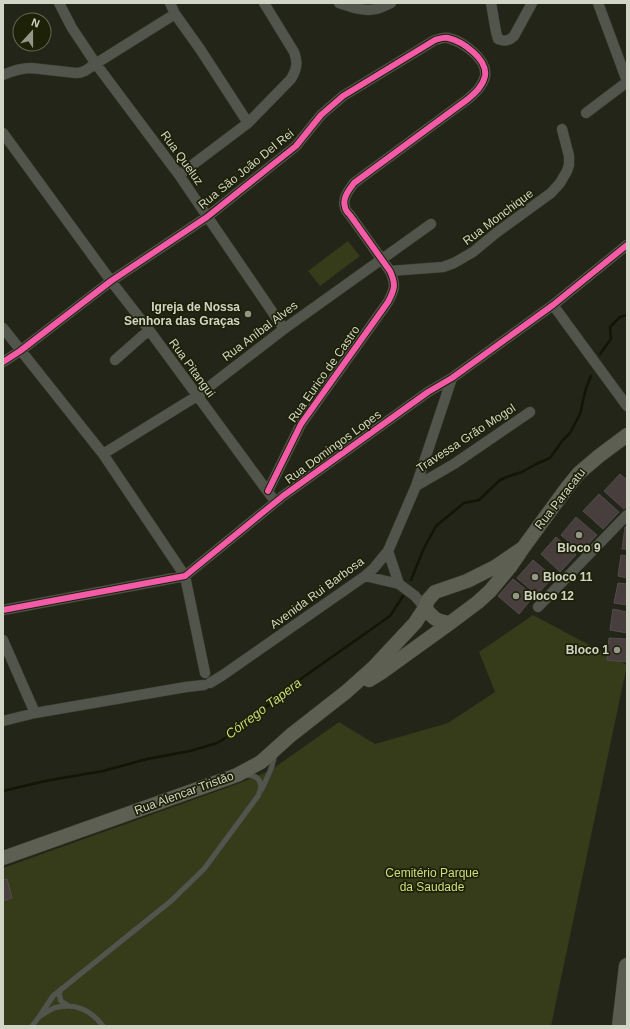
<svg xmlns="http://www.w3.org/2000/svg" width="630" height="1029" viewBox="0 0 630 1029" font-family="Arial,sans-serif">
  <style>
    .green { fill: #363b1a }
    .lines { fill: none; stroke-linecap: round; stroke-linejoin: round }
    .stream { stroke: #131604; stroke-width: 2.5 }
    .building { fill: #483e3e; stroke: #524d4a }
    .lane-casing { stroke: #3d4034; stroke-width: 6 }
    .street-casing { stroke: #3d4034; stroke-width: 11 }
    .secondary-casing { stroke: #3d4034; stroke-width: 15 }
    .primary-casing { stroke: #3d4034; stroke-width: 17 }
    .lane { stroke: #52554b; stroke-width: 5 }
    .street { stroke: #52554b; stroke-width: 10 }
    .secondary { stroke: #5c5f52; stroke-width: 14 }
    .primary { stroke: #595c4e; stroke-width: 16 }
    .cycleway-casing { stroke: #1d2107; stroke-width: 8 }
    .cycleway { stroke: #f35aa7; stroke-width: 6 }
    .poi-dot { fill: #949788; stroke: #1d2107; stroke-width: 1.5 }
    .labels { text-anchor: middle; stroke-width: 3.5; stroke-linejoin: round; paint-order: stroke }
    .street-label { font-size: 12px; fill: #d1d5c5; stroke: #1d2107 }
    .poi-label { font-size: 12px; font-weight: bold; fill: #d1d5c5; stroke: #1d2107; text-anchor: end }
    .park-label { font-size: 12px; fill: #cedf7e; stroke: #1d2107 }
    .water-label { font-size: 13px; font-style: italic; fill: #c9d978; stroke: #1d2107 }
  </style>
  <rect width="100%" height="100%" fill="#222517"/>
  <path class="green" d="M348 241 360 256 320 286 308 271Z
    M533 615 627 665 551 1026H3V868L240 783 271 770 339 722 375 744 448 723 495 692 479 652Z"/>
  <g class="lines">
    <path class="stream" d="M600 354 611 339 610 327 620 317 627 315
      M411 580 424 548 436 526 464 503 479 500 500 480 509 476 522 472 536 464 550 458 562 441 570 433 580 414 586 388 591 376
      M3 791 45 781 103 771 147 759 190 751 217 743 243 727 292 685 356 640 390 616 403 596"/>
  </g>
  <path class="building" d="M620 474 627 480V505L624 509 604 491Z
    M599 494 619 512 603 529 583 511Z
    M576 517 597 535 581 552 561 535Z
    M625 527 627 528V549H622Z
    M556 537 576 555 560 572 541 554Z
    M621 555 627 556V578L618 576Z
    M533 560 553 577 537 595 517 578Z
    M513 579 534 596 519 614 498 596Z
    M618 583 627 584V605L614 603Z
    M613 609 627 612V633L610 630Z
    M609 638 627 639V662L607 660Z
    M7 879 12 898 3 901V880Z"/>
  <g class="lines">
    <g class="lane-casing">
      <path id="lane" d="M262 789 271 769 275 754
        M61 989 59 994 61 1001 69 1006
        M40 1016C44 1014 49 1010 54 1008 74 1002 91 1010 103 1026
        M32 1026 39 1017 53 996 171 901 204 869 258 796C264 784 260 775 246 775"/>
    </g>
    <g class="street-casing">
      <path id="street" d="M59 3 72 28 96 64 179 175 284 329
        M170 3 175 14 200 49 248 123
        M339 3C351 7 364 12 376 9 381 8 386 5 391 3
        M491 3 496 32 498 39C505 42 509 41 514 36L532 3
        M598 3 627 81
        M3 75C12 71 21 68 31 68L76 73C83 73 87 70 92 66L175 14
        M586 113 627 82
        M3 133 111 281 149 330 271 496
        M179 175 248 123 291 79C297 69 298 62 294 52L264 3
        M390 271 443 267 454 263 473 252 496 233 551 193 560 183 567 171 569 165V156L562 129
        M553 305 627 406
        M3 328 103 454 185 576 205 673
        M115 360 149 330
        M3 362 20 351 111 281 207 217 296 146 321 115 343 96 435 40C439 39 443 37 448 38 462 41 488 59 485 76 483 86 475 93 468 99L354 183C349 190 342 198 345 207 345 210 348 213 350 215L390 271C396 284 395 289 388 302L301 424 268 491
        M103 454 197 396 284 329 431 224
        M416 486 454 464 530 412
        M388 551 399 584
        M365 576 399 584 415 596 425 608
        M538 607 627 515
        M3 610 185 576 283 496 428 392 452 378 553 305 627 245
        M3 640 35 713
        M210 683 223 675 365 576 374 568 388 551 416 486 452 378
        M3 721 35 713 186 687 204 685"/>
    </g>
    <g class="secondary-casing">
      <path id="secondary" d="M425 608C434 619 436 621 450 623
        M369 680 382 672 450 623 478 602 490 591 510 567 523 548 566 489 579 473 599 456 627 435
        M3 858 237 775 261 762 291 735 346 692 374 667 415 623 425 608 428 600 435 592 467 581 495 567 523 548"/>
    </g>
    <g class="primary-casing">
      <path id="primary" d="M620 1026 627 966"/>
    </g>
    <use href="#lane" class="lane"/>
    <use href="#street" class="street"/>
    <use href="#secondary" class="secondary"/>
    <use href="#primary" class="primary"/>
    <g class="cycleway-casing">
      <path id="cycleway" d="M3 362 20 351 111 281 207 217 296 146 321 115 343 96 435 40C439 39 443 37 448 38 462 41 488 59 485 76 483 86 475 93 468 99L354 183C349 190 342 198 345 207 345 210 348 213 350 215L390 271C396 284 395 289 388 302L301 424 268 491
        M3 610 185 576 283 496 428 392 452 378 553 305 627 245"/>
    </g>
    <use href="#cycleway" class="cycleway"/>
  </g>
  <g class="poi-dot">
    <circle cx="248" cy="314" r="4"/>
    <circle cx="579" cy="535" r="4"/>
    <circle cx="535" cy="577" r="4"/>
    <circle cx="516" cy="596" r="4"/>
    <circle cx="617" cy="650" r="4"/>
  </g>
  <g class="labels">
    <g class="street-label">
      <text transform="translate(182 158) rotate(54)" y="4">Rua Queluz</text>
      <text transform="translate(246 169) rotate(-39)" y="4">Rua São João Del Rei</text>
      <text transform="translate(498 217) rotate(-37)" y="4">Rua Monchique</text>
      <text transform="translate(260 331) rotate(-37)" y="4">Rua Aníbal Alves</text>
      <text transform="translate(192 368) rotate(54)" y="4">Rua Pitangui</text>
      <text transform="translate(324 374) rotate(-55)" y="4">Rua Eurico de Castro</text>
      <text transform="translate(466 438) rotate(-33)" y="4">Travessa Grão Mogol</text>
      <text transform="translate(333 447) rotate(-36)" y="4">Rua Domingos Lopes</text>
      <text transform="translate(560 499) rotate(-52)" y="4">Rua Paracatu</text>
      <text transform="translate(317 593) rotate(-36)" y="4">Avenida Rui Barbosa</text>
      <text transform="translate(184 793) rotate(-20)" y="4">Rua Alencar Tristão</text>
    </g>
    <g class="poi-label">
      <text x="240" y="311">Igreja de Nossa<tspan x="240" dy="14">Senhora das Graças</tspan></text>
      <text x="579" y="552" text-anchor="middle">Bloco 9</text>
      <text x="543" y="581" text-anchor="start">Bloco 11</text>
      <text x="524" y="600" text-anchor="start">Bloco 12</text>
      <text x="609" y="654">Bloco 1</text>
    </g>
    <g class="park-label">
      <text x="432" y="877">Cemitério Parque<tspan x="432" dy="14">da Saudade</tspan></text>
    </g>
    <g class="water-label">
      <text transform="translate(263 708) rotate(-37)" y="5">Córrego Tapera</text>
    </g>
  </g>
  <rect width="630" height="1029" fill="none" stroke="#d1d5c5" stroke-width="8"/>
  <g transform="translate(32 32) rotate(21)"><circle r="19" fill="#1d2107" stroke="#656953"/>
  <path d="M0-3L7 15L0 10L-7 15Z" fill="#949788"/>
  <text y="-6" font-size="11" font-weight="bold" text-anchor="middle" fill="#d1d5c5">N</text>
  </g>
</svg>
